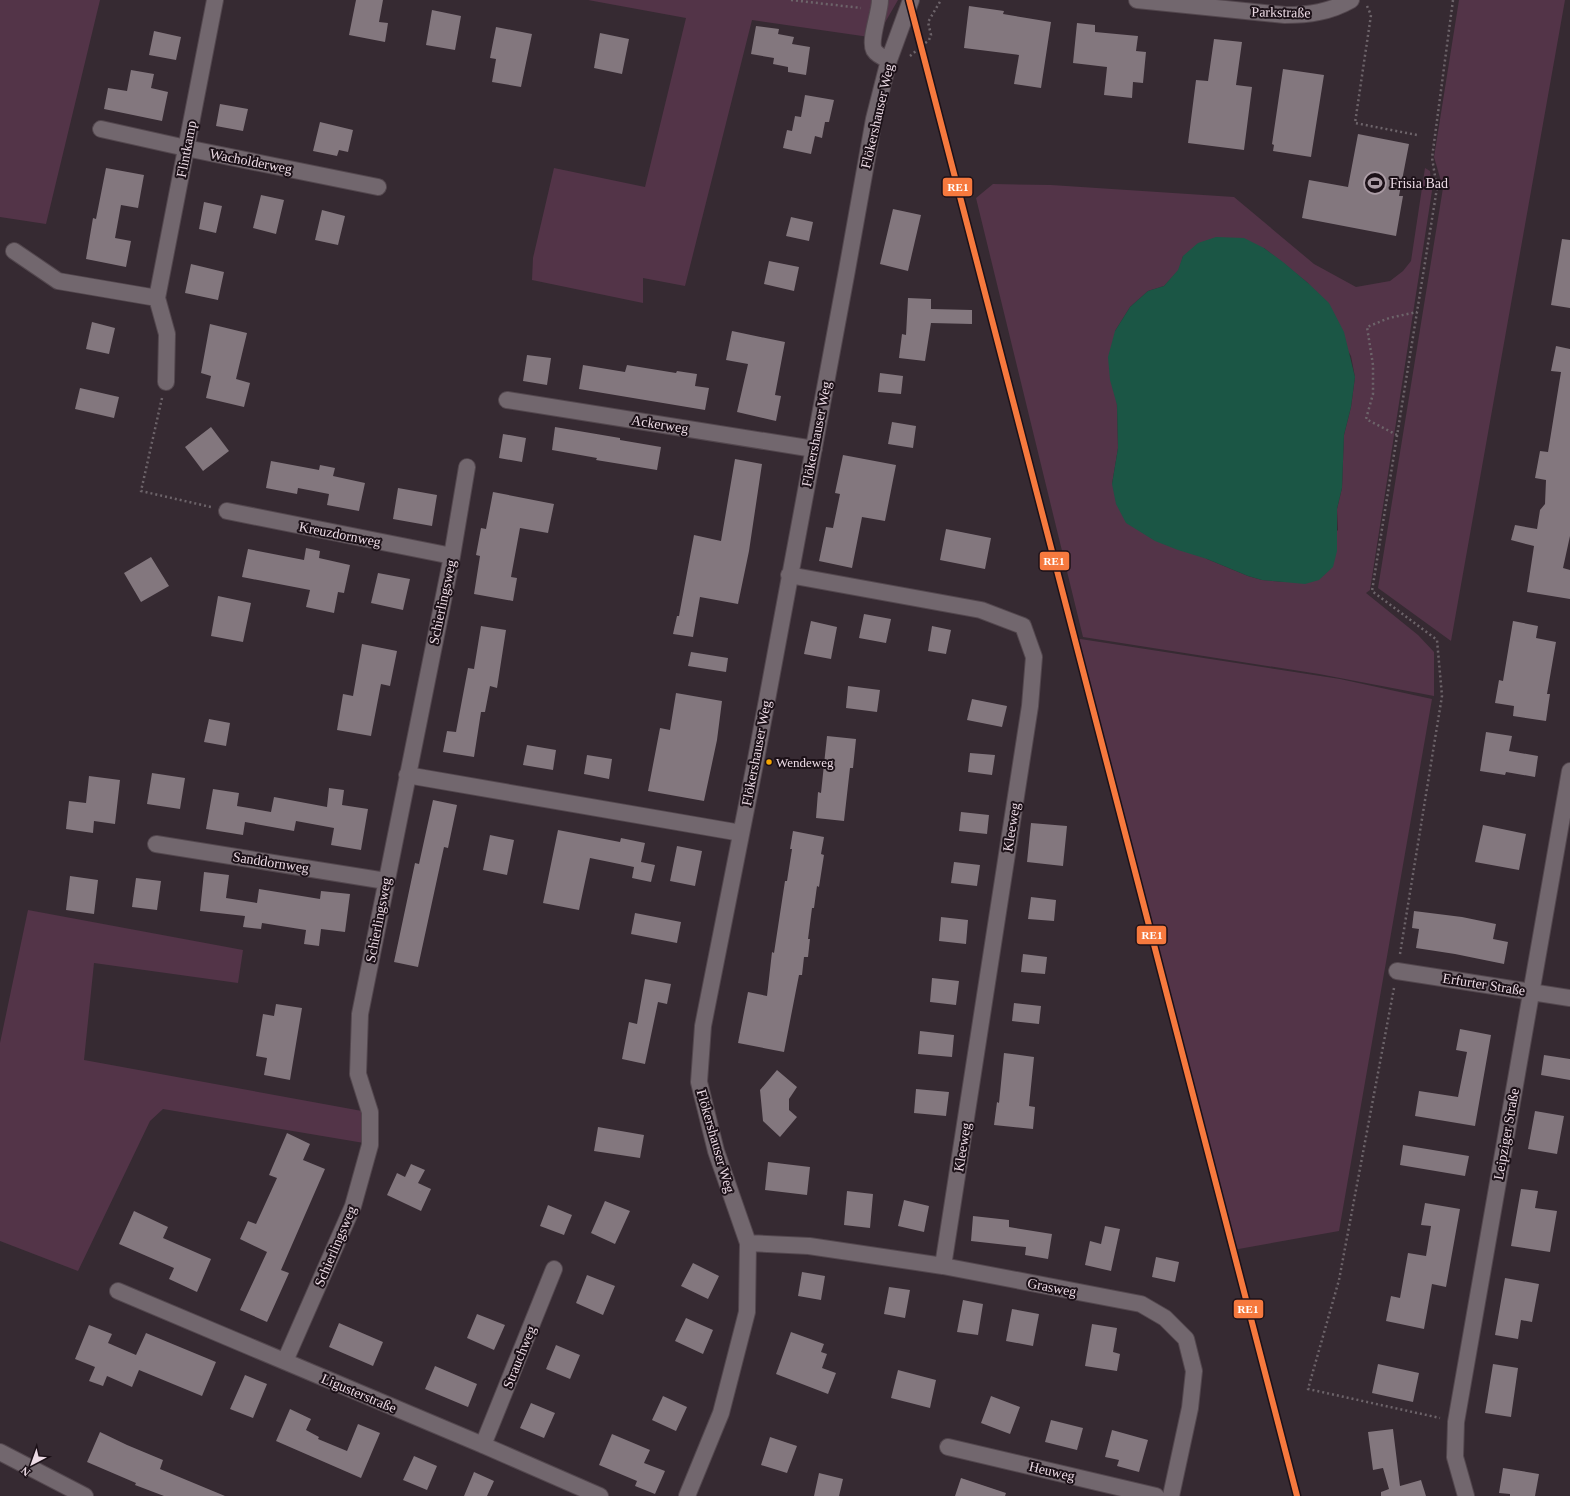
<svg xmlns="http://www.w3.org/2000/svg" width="1570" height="1496" viewBox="0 0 1570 1496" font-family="Georgia,serif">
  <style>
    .green { fill: #533448; fill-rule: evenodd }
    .water { fill: #1b5645 }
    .building { fill: #83777e }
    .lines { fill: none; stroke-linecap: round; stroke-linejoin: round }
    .minor-casing { stroke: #53474e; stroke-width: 18 }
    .path { stroke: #6d646a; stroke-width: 2.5; stroke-dasharray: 2 3; stroke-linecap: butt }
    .minor { stroke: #72676e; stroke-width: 16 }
    .rail-1-casing { stroke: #1c1118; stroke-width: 9 }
    .rail-1 { stroke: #f6793e; stroke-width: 6 }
    .bus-dot { fill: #f7a600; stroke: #1c1118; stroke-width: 1.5 }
    .labels { text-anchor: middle; stroke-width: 4; stroke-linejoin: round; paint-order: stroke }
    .bus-label { font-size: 13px; fill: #ecdbe5; stroke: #1c1118; text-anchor: start }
    .street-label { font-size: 14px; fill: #ecdbe5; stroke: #1c1118 }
    .poi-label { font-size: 14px; fill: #ecdbe5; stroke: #1c1118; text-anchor: start }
    .line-badge { stroke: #1c1118; stroke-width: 1.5 }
    .badge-label { font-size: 11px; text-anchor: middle; font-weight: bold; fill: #fff }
  </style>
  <rect width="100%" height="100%" fill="#362a32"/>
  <path class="green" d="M0 0H100L46 224 0 217Z
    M588 0H898L876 38 752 20 685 286 643 278V303L532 280 533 258 554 168 645 187 686 18Z
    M1459 0H1565L1451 641 1378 588 1443 188 1434 157Z
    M1425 168 1430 171 1432 191 1370 590 1366 593 1418 635 1434 652V696L1319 674 1083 637 976 198 993 184 1051 185 1234 197 1314 264 1356 287 1390 281 1403 271 1411 261ZM1264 248 1308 283 1351 356 1355 377 1351 407 1344 435 1342 488 1337 509 1338 530 1285 582 1262 580 1248 576 1207 559 1112 484 1118 448 1115 331 1130 307 1148 291 1164 286 1179 270 1183 256Z
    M1074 638 1340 679 1432 699 1339 1231 1233 1250Z
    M28 910 243 950 238 983 94 963 84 1060 362 1111 364 1143 163 1109 150 1121 78 1271 0 1241V1043Z"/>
  <path class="water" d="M1216 237 1244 238 1264 248 1283 262 1308 283 1329 303 1344 332 1355 377 1351 407 1344 435 1342 488 1337 509V551L1333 567 1319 580 1305 584 1262 580 1248 576 1207 559 1178 550 1155 541 1126 523 1116 504 1112 484 1118 448 1117 405 1110 380 1108 357 1115 331 1130 307 1148 291 1164 286 1178 270 1183 256 1198 243Z"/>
  <path class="building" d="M356 0H383L379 22 388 23 385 42 349 35Z
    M969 6 1004 11 1003 14 1051 22 1041 88 1014 84 1019 55 964 48Z
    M432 10 461 16 455 50 426 45Z
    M1077 23 1095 25V32L1138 36 1136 51 1146 52 1143 83 1133 82 1132 98 1104 95 1107 67 1073 63Z
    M756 26 779 29 778 34 794 37 792 44 810 47 806 75 788 72V67L773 64 774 58 751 54Z
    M496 27 532 34 521 87 492 82 496 59 490 58Z
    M154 31 181 37 176 60 149 55Z
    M600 33 629 39 622 74 594 68Z
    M1214 39 1242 42 1236 85 1252 87 1244 150 1188 143 1196 80 1208 81Z
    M1283 69 1324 75 1311 157 1273 151 1274 145 1272 144Z
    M131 70 154 74 151 88 168 92 162 121 104 109 108 88 127 91Z
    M805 95 834 100 829 122H825L822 138 815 136 811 154 783 148 787 130 792 131 795 116 801 117Z
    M220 104 248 109 243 131 216 126Z
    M320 122 353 130 348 152 339 150 337 156 313 151Z
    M1358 134 1409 144 1399 196H1403L1396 236 1302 218 1309 180 1348 187Z
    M106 168 144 175 138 208 121 205 115 238 131 241 126 267 86 259 93 218 96 219Z
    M261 195 284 200 276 234 253 228Z
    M204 202 222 206 216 233 199 229Z
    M893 209 921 215 908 271 880 264Z
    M322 210 345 216 338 245 315 240Z
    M791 217 813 222 809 241 786 236Z
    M1562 239 1570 240V308L1551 305Z
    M769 261 799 267 794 291 764 284Z
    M191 264 224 272 218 300 185 293Z
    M908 298 931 299V309L972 310V324L931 323 925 361 899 358 902 334 906 335Z
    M92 322 115 328 109 354 86 349Z
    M210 324 247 333 236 379 250 383 244 407 206 398 211 376 201 373Z
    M732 331 785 342 775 395 781 396 776 421 737 412 748 364 726 360Z
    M1556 346 1570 349V536L1563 568 1570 570V599L1527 592 1534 546 1511 540 1515 525 1537 529 1540 510 1545 504 1546 480 1535 478 1540 451 1548 452 1561 372 1551 371Z
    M527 355 551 358 547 385 523 381Z
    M583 365 625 372 627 365 676 373 677 371 697 374 695 386 709 388 705 410 579 389Z
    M880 373 903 376 901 394 878 392Z
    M80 388 119 397 114 418 75 409Z
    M892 422 916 426 913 448 888 444Z
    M211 427 229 451 203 471 185 447Z
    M555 427 620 438V440L661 447 657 470 596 460 597 458 552 450Z
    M503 434 526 438 522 462 499 458Z
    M843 455 896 465 885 521 862 517 852 568 819 561 826 527 833 528 840 494 835 493Z
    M735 459 762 464 749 551 738 604 700 597 693 637 673 634 677 616H679L694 535 721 541Z
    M271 461 319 470 320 465 335 468 333 476 365 483 359 511 327 505 329 494 298 488 297 494 266 488Z
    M398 488 437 495 432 526 393 519Z
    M493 492 554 504 548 533 520 528 511 577 517 578 513 601 474 594 480 556 476 555 481 528 486 529Z
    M946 529 991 538 985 569 940 560Z
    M306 548 320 551 319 558 350 565 344 593 338 592 334 613 306 607 310 590 242 577 248 549 304 560Z
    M151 557 169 586 141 602 124 573Z
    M378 573 410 579 403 610 371 603Z
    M218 596 251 603 243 642 211 636Z
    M864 614 891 619 886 643 859 638Z
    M811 621 837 627 831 659 804 654Z
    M1513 621 1538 626 1536 638 1556 642 1547 694H1550L1546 721 1513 716 1514 706 1495 703 1499 680 1503 681Z
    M481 626 506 630 497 688 490 686 485 712H481L474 757 443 752 447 731 456 732 468 668 474 669Z
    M932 626 951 630 946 654 928 651Z
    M362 644 397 651 390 686 381 684 371 736 337 730 343 694 353 696Z
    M691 652 728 658 726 672 688 666Z
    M848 686 880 690 877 712 846 708Z
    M676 693 722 701 717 740 704 801 648 791 660 728 670 730Z
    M972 699 1007 706 1002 727 967 720Z
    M209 719 230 723 226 746 204 742Z
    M1486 732 1512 736 1509 751 1538 756 1535 777 1506 772 1505 775 1480 771Z
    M827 736 856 739 853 768H850L844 821 816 818 818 792 821 793Z
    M527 745 556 750 553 770 523 765Z
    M970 753 995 755 992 775 968 772Z
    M587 755 612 759 609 779 584 774Z
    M152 773 185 778 180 809 147 804Z
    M89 776 120 780 115 824 94 821 93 833 66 829 69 801 86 803Z
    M329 788 344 790 342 805 368 809 361 850 331 845 334 828 296 821 294 831 245 822 243 835 206 829 213 789 239 793 237 806 271 812 274 797 327 807Z
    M433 800 457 805 448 848 444 847 418 967 394 962 415 863 419 864Z
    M961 812 989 815 987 834 959 831Z
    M1031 823 1067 826 1063 866 1027 862Z
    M1483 825 1526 834 1519 870 1475 862Z
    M558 830 620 842 621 838 645 843 641 862 655 865 651 882 632 878 634 867 590 858 579 910 543 903Z
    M793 831 824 837 821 854 824 855 819 887 817 886 814 908H812L808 939H810L808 957H804L802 975H799L784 1052 738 1043 748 992 767 996 772 952 774 953 785 881H787L792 849H790Z
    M490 835 514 840 507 875 483 870Z
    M677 846 702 851 695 886 670 881Z
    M954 862 980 865 977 886 951 883Z
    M204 872 229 875 226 898 257 903 259 889 320 899 321 891 350 894 345 932 321 929 319 946 304 944 306 930 262 923 261 929 243 927 245 916 200 911Z
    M70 876 98 880 94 914 66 910Z
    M136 878 161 881 157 910 132 907Z
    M1031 897 1056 900 1054 921 1028 919Z
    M1414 911 1462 917 1496 924 1493 939 1508 942 1504 964 1455 954 1416 948 1419 929 1412 928Z
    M635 913 681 922 677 943 631 934Z
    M941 917 968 920 966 944 939 941Z
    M1023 954 1047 957 1045 974 1021 972Z
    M932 978 959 981 956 1005 930 1002Z
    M645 979 671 984 667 1004 658 1002 645 1064 622 1059 629 1022 637 1024Z
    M1014 1003 1041 1006 1039 1024 1012 1021Z
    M276 1004 302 1008 290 1080 264 1075 267 1058 256 1056 263 1014 274 1016Z
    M1460 1029 1491 1035 1475 1126 1415 1116 1419 1091 1458 1097 1467 1052 1456 1050Z
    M920 1031 954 1035 952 1057 918 1054Z
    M1004 1053 1034 1057 1029 1106 1035 1107 1033 1129 994 1125 997 1102 999 1103Z
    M1544 1055 1570 1059V1080L1541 1075Z
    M777 1070 797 1087 789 1099V1110L797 1117 780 1137 763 1121 760 1090Z
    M916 1089 949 1092 946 1116 914 1113Z
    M1535 1111 1564 1116 1557 1154 1528 1149Z
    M598 1127 644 1135 640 1158 594 1151Z
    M287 1133 310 1144 303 1160 325 1169 281 1270 289 1273 267 1322 240 1310 267 1252 240 1239 248 1221 256 1224 277 1178 269 1175Z
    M1403 1145 1469 1156 1465 1176 1400 1165Z
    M768 1162 810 1167 807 1195 765 1190Z
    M411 1164 425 1170 418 1183 431 1189 421 1211 387 1195 397 1173 405 1177Z
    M1521 1189 1538 1191 1535 1208 1557 1211 1550 1252 1511 1246Z
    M847 1191 873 1194 870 1228 844 1225Z
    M904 1200 929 1206 924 1232 898 1226Z
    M605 1201 630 1211 615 1244 591 1233Z
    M1425 1203 1460 1209 1446 1287 1432 1284 1424 1329 1386 1321 1391 1296 1400 1298 1408 1253 1426 1256 1431 1226 1421 1225Z
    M548 1205 572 1215 564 1235 540 1226Z
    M134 1211 168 1227 163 1238 211 1259 197 1292 169 1279 174 1268 119 1244Z
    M973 1216 1009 1220V1227L1052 1234 1048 1259 1025 1255 1026 1247 971 1241Z
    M1105 1226 1120 1229 1111 1271 1085 1265 1090 1241 1101 1244Z
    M1156 1257 1179 1262 1175 1282 1152 1277Z
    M693 1263 719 1276 708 1299 681 1286Z
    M802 1272 825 1276 821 1300 798 1296Z
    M587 1275 615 1286 603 1315 576 1303Z
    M1505 1278 1539 1284 1532 1322 1521 1320 1518 1339 1495 1335Z
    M889 1287 910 1290 905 1318 884 1314Z
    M963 1300 983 1304 978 1335 957 1332Z
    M1012 1309 1039 1314 1033 1346 1006 1341Z
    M477 1314 505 1325 494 1350 467 1338Z
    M686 1318 713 1330 703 1354 675 1341Z
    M339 1323 383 1342 373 1366 329 1347Z
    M1092 1324 1117 1328 1113 1352 1120 1354 1117 1371 1085 1366Z
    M89 1325 112 1334 108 1343 136 1355 146 1333 216 1362 202 1396 139 1370 132 1387 107 1376 103 1386 89 1381 95 1367 75 1359Z
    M791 1332 824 1344 821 1352 827 1354 822 1368 836 1373 828 1394 776 1374Z
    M556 1345 580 1355 570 1379 546 1369Z
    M1378 1364 1419 1373 1413 1402 1372 1393Z
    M1493 1364 1518 1368 1511 1417 1485 1413Z
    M435 1366 477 1384 468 1407 425 1389Z
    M898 1370 936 1380 930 1408 891 1398Z
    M245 1375 267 1384 253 1418 230 1409Z
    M663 1396 687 1407 676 1431 652 1420Z
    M991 1396 1020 1407 1010 1434 981 1423Z
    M531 1403 555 1413 544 1438 520 1428Z
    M290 1409 311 1419 306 1430 319 1437 318 1439 347 1451 358 1424 380 1433 361 1478 276 1441Z
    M1051 1420 1083 1428 1077 1450 1045 1442Z
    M1393 1429 1400 1486 1421 1480 1426 1496H1381V1492L1389 1489 1383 1468 1373 1470 1368 1432Z
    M1112 1430 1148 1440 1139 1472 1117 1466 1119 1460 1105 1457Z
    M100 1432 127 1445 163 1460 160 1469 225 1496H164L135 1485 136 1483 87 1462Z
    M612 1434 650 1450 644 1463 665 1471 655 1494 635 1486 637 1481 599 1465Z
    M770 1437 797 1446 787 1473 761 1465Z
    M414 1456 437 1466 427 1490 403 1480Z
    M1503 1468 1539 1474 1535 1496H1510V1494L1499 1493Z
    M474 1472 494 1481 487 1496H464Z
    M819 1473 843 1479 839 1496H814Z
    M961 1478 1006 1493 1005 1496H955Z"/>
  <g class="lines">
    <g class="minor-casing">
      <path id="minor" d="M880 0C880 13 869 40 874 50 877 55 884 58 889 60
        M1137 0 1285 15C1309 15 1330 12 1351 0
        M101 129 186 148 378 187
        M14 251 58 281 157 298
        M166 382 167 334 157 298 215 0
        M507 400 814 449
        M227 511 452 556
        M789 575 981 610 1023 626 1034 657 1030 706 943 1266
        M407 775 741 833
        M156 844 386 881
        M1397 971 1570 998
        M748 1243 809 1246 943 1266 1141 1304 1165 1318 1186 1339 1194 1371 1190 1408 1171 1496
        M118 1291 483 1445 600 1496
        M285 1361 353 1206 370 1145V1112L358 1074 360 1014 452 556 467 467
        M483 1445 554 1269
        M948 1447 1156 1496
        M0 1452 85 1496
        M687 1496 721 1413 747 1312 748 1243 716 1151 699 1082 703 1026 756 759 847 270 874 119 889 60 911 0
        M1466 1496 1455 1457 1456 1422 1570 771"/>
    </g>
    <path class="path" d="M791 0 861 8
      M1367 6 1371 15 1355 123 1417 135
      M910 56 929 40 931 35 928 22 941 0
      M162 398 141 491 211 507
      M1397 435 1366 419 1373 394V365L1367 327 1389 318 1417 312
      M1400 954 1442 696 1437 640 1372 591 1437 188 1432 158 1453 0
      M1394 988 1339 1280 1308 1389 1440 1418"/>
    <use href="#minor" class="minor"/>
    <g class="rail-1-casing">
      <path id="rail-1" d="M909 0 1297 1496"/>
    </g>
    <use href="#rail-1" class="rail-1"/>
  </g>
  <defs>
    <g id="stadium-ring" transform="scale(1.15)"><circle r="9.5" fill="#1c1118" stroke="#ac9da6" stroke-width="1.5"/><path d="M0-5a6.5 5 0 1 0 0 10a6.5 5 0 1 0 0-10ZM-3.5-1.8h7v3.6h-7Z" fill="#ac9da6"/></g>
  </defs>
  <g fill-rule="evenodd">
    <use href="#stadium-ring" x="1375" y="183"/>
  </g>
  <circle class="bus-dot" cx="769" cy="762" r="3.5"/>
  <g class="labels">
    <g class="bus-label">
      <text x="776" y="767">Wendeweg</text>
    </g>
    <g class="street-label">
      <text transform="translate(1281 12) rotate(1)" y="5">Parkstraße</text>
      <text transform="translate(877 116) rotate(-77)" y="5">Flökershauser Weg</text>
      <text transform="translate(186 149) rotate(-79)" y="5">Flintkamp</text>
      <text transform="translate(251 161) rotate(11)" y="5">Wacholderweg</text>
      <text transform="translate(660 424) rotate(9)" y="5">Ackerweg</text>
      <text transform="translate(816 434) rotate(-79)" y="5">Flökershauser Weg</text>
      <text transform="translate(340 534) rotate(11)" y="5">Kreuzdornweg</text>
      <text transform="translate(442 602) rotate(-78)" y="5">Schierlingsweg</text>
      <text transform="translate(756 753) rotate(-79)" y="5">Flökershauser Weg</text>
      <text transform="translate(1011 827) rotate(-81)" y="5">Kleeweg</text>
      <text transform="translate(271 862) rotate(9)" y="5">Sanddornweg</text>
      <text transform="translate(378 920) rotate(-79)" y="5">Schierlingsweg</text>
      <text transform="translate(1484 984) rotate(9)" y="5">Erfurter Straße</text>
      <text transform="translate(1506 1134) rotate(-80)" y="5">Leipziger Straße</text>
      <text transform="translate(716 1141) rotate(74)" y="5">Flökershauser Weg</text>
      <text transform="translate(962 1147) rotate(-81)" y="5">Kleeweg</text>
      <text transform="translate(335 1246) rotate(-67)" y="5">Schierlingsweg</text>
      <text transform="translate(1052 1287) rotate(11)" y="5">Grasweg</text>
      <text transform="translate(519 1357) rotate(-68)" y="5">Strauchweg</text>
      <text transform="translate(359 1393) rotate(23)" y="5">Ligusterstraße</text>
      <text transform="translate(1052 1471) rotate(13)" y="5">Heuweg</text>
    </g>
    <g class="poi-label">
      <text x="1390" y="188">Frisia Bad</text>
    </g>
  </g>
  <g class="line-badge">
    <rect x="942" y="177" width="31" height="20" rx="4" fill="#f6793e"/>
    <rect x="1039" y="551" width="31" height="20" rx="4" fill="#f6793e"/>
    <rect x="1136" y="925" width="31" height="20" rx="4" fill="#f6793e"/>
    <rect x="1233" y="1299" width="31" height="20" rx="4" fill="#f6793e"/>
  </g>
  <g class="badge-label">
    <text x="958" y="191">RE1</text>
    <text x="1054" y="565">RE1</text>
    <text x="1152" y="939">RE1</text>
    <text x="1248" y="1313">RE1</text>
  </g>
  <g transform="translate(32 1464) rotate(221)" stroke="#1c1118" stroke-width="3" paint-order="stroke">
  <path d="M0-3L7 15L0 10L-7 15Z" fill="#ecdbe5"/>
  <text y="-6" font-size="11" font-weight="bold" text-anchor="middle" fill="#ecdbe5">N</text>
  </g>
</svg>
